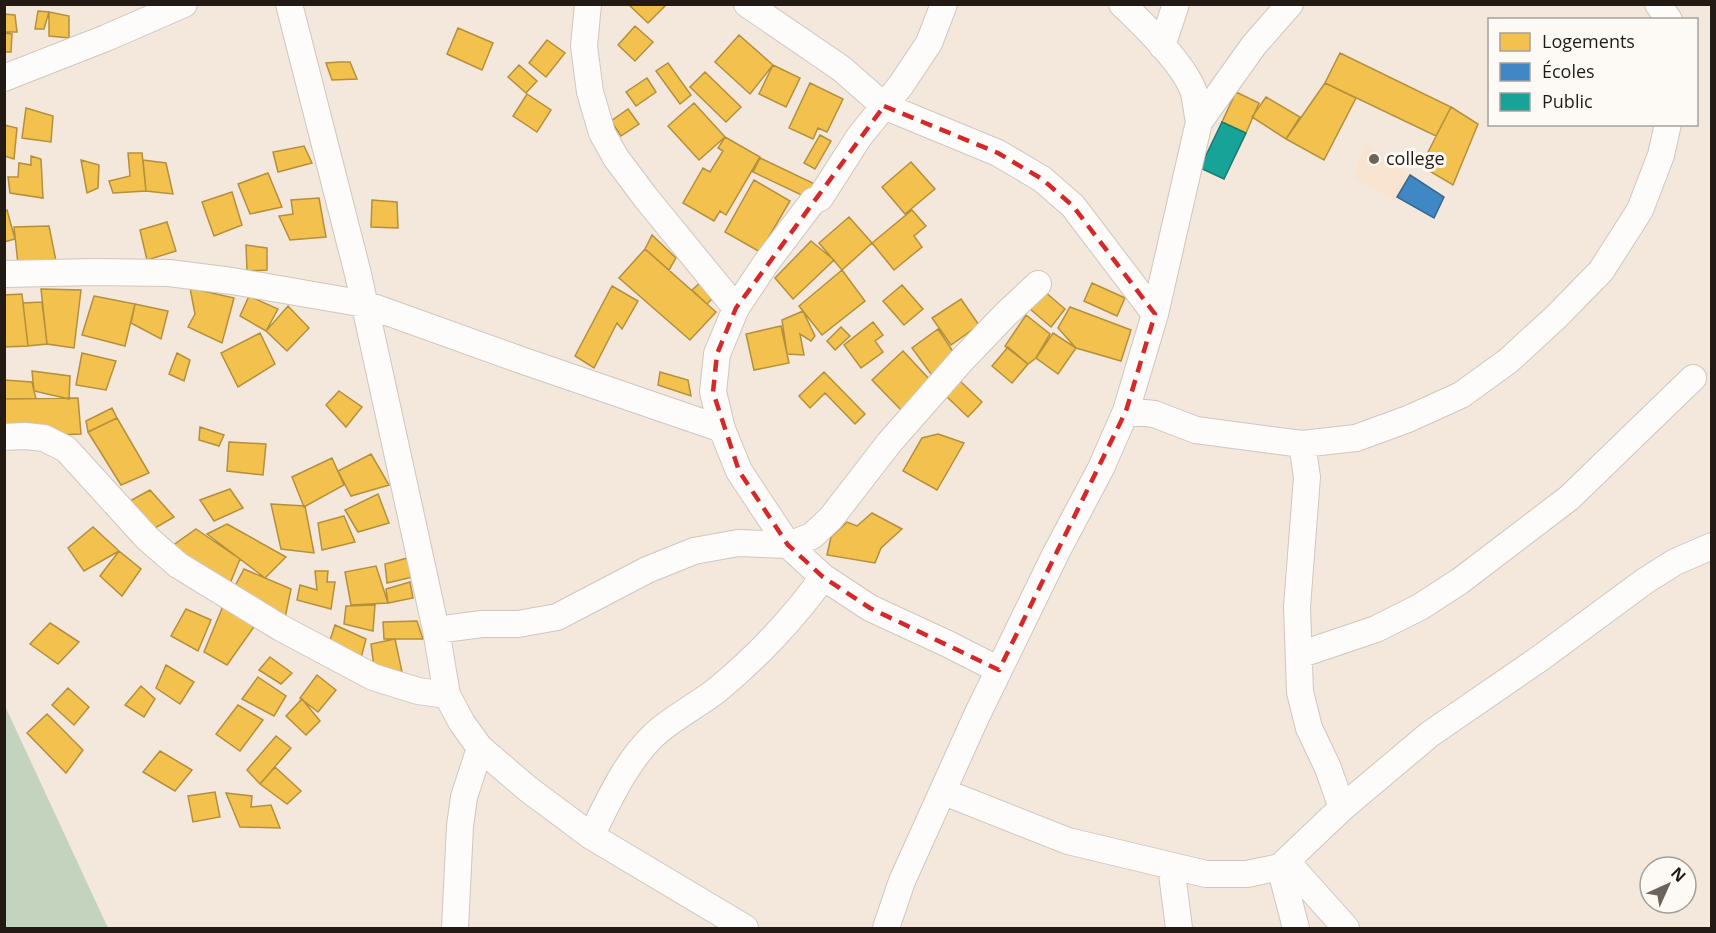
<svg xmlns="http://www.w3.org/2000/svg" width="1716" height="933" viewBox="0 0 1716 933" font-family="'Open Sans',sans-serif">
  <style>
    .built { fill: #f8e4d0 }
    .forest { fill: #c4d3be }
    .homes { fill: #f2c14e; stroke: #b48f3c; stroke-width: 1.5 }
    .schools { fill: #3f88c5; stroke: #376790; stroke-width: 1.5 }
    .public { fill: #17a398; stroke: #1b7a70; stroke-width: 1.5 }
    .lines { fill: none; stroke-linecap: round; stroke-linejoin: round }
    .minor-casing { stroke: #cfc6bd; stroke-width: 28 }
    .minor { stroke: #fdfcfa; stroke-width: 26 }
    .marked { fill: none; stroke: #d62828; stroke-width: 4.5; stroke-dasharray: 12 8; stroke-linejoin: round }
    .poi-dot { fill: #6c635a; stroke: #fdf9f5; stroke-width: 2 }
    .labels { text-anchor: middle; stroke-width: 6; stroke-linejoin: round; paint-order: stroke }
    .poi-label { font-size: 18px; fill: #231b13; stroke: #fdf9f5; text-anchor: start }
  </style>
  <rect width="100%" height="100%" fill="#f4e8dd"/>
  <path class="built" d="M1366 143 1410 175 1394 201 1353 177Z"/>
  <path class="forest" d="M4 706H5L108 928H5Z"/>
  <path class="homes" d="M628 4H667L648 23Z
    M38 11 49 12 44 29H35Z
    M49 12 69 16V38L49 36Z
    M4 14 15 15 17 32H4Z
    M635 26 653 42 635 61 618 45Z
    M458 28 493 43 482 70 447 54Z
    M4 33 12 34 11 52H4Z
    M739 35 773 65 750 94 715 62Z
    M547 40 565 53 546 77 529 63Z
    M1340 53 1451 107 1436 136 1325 83Z
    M339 62H350L357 79 332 80 326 63Z
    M668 63 691 95 680 104 656 71Z
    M519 65 537 81 526 93 508 77Z
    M773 65 800 78 786 107 759 94Z
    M705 72 741 107 726 122 690 87Z
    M647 78 656 92 636 106 626 92Z
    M810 83 843 99 827 132 818 128 813 139 789 128Z
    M1325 83 1356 98 1324 160 1286 139Z
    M1236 92 1259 103 1246 133 1222 122Z
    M527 94 551 110 537 132 513 116Z
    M1266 97 1300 117 1286 139 1252 117Z
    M694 103 725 137 699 160 668 126Z
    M1451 107 1478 124 1453 185 1421 166Z
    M26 108 53 116 51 142 22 138Z
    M628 109 639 124 621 136 611 121Z
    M4 125 17 128 14 159 4 156Z
    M820 135 831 141 815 169 804 163Z
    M725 137 760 157 726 215 720 211 714 221 683 203 703 168 710 172 723 151 718 148Z
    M304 146 312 163 278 172 273 152Z
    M128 153H142L146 191 113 193 109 181 130 176Z
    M31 156 41 159 43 198 10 193 8 177H18L19 163 31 165Z
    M760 158 819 186 812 200 753 172Z
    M81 160 99 165 98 188 87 193Z
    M143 160 166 163 173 194 146 191Z
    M911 162 935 189 905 214 882 187Z
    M268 173 282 207 250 214 238 184Z
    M754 180 790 201 760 252 725 232Z
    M232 192 242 225 214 236 202 202Z
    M319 198 326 237 290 240 279 216 293 214 291 200Z
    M372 200 397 202 398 228 371 227Z
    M7 210 15 239 4 242V211Z
    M912 210 926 226 914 236 922 247 894 270 872 243Z
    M849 217 872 243 842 270 819 243Z
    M167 222 176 251 147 260 140 230Z
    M49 226 56 261 18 264 14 227Z
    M652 235 676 258 669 270 645 249Z
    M811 241 834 260 793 299 775 278Z
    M246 245 267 248V270L247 271Z
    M645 249 716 312 690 340 619 278Z
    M842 270 865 301 822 335 799 306Z
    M702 281 715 296 707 304 692 290Z
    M1092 283 1125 298 1117 316 1084 301Z
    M902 285 923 309 904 325 883 301Z
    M612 286 638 301 622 329 617 323 594 368 575 356Z
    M190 288 234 298 222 343 188 327 195 314Z
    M41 289 81 290 74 348 47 344Z
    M1044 291 1065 309 1051 327 1030 309Z
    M22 294 28 346 4 347V295Z
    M94 296 135 304 125 346 82 335Z
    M249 296 278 309 266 331 240 316Z
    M961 299 979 325 951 345 932 318Z
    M42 302 47 344 28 346 23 303Z
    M135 304 168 311 161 339 131 323Z
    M288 306 309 328 287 351 266 331Z
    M1070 307 1131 330 1121 361 1076 348 1058 328Z
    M803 311 815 336 811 341 800 334 804 355 787 354 782 320Z
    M1026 315 1050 334 1036 358 1028 364 1005 346Z
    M873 322 883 335 875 341 883 352 861 368 844 345Z
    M781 326 789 363 754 370 746 334Z
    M841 327 850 336 835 350 827 341Z
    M938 329 958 359 934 378 912 348Z
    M260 333 275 364 238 387 221 353Z
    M1053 333 1076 348 1058 374 1036 358Z
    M1008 347 1028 364 1012 383 992 366Z
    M903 351 931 381 901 410 872 380Z
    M82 353 116 361 106 390 76 385Z
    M177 353 190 360 184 381 169 374Z
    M32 371 70 376 69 399 34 391Z
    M660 372 688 380 691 396 658 385Z
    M824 372 865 414 855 424 825 393 810 408 799 396Z
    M4 380 32 382 36 399H4Z
    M960 381 982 402 968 417 946 396Z
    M339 391 362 407 346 427 326 405Z
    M78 398 81 434 5 437 4 399Z
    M112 408 117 418 88 432 86 421Z
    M117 418 149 473 121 485 88 432Z
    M200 427 224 435 219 446 199 440Z
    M938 434 964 443 937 490 903 471 922 438Z
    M229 442 266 444 263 475 227 471Z
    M371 454 389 485 351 496 338 471Z
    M332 458 344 485 304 507 292 477Z
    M230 489 243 508 214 521 200 500Z
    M150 490 174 517 148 532 128 502Z
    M378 494 389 523 358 532 345 510Z
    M271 504 305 506 314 553 281 549Z
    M872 513 902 529 881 548 875 563 827 555 831 537 847 522 857 526Z
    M344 516 355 542 322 550 318 523Z
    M227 524 286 557 265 578 207 534Z
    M93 527 119 551 84 571 68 548Z
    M196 529 240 559 229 586 172 546Z
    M119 551 141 569 122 596 100 576Z
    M411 557 413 577 387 583 385 564Z
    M376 566 388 603 351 605 345 572Z
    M244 569 291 589 285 618 234 588Z
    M315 571H328L327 582H335L331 609 297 600 300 585 317 590Z
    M410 582 413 598 388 603 386 589Z
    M375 605 373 631 344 624 346 606Z
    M223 606 256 624 227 665 204 652Z
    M186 609 211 620 198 651 171 636Z
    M417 621 423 639H384L383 622Z
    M50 623 79 642 58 664 30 644Z
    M335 625 366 639 360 662 326 652Z
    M395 639 402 672 374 667 371 644Z
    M270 657 292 673 281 684 259 670Z
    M166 665 194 682 180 704 156 688Z
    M317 675 336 690 318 712 300 698Z
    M258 677 286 696 274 716 242 699Z
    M141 686 155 699 144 717 125 705Z
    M68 688 89 707 74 725 52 705Z
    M302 699 320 721 306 735 286 716Z
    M238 705 263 720 240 751 216 734Z
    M47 714 83 750 66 773 27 733Z
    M276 736 291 748 260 784 247 770Z
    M160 751 192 770 175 791 143 772Z
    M275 767 301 791 287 804 260 784Z
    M215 792 220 817 193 822 188 796Z
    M226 793 252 796 251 807 271 805 280 828 240 827Z"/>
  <path class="schools" d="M1410 175 1444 197 1434 218 1397 197Z"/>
  <path class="public" d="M1222 122 1246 133 1224 179 1200 168Z"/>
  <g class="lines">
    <g class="minor-casing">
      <path id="minor" d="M289 4 358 274 436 630 447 695 462 723 480 748 528 789 591 836 745 928
        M588 4 584 46 590 92 602 133 616 158 646 198 736 308
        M747 4 842 69 884 106 998 153 1042 179 1073 206 1155 314
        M944 4 929 43 901 85 859 137 820 198 813 201 766 263 736 308 717 354 713 392 722 429 739 471 788 545 823 577 870 608 948 644 999 670
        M1658 4 1669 20
        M1162 46 1176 4
        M4 78 106 38 184 4
        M1199 122 1254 45 1290 4
        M4 274 95 272 169 273 232 281 365 304 518 359 722 429
        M1126 411 1154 414 1196 430 1302 444 1356 438 1408 419 1461 395 1508 361 1556 317 1601 271 1640 210 1661 155 1668 124
        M4 437 25 436 44 438 66 449 147 538 178 565 281 628 373 677 418 691 447 695
        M1302 444 1307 477 1297 607 1300 692 1309 728 1328 768 1342 808
        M436 630 482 624H518L557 617 647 570 694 551 738 543 788 545 812 536 831 518 889 443 961 361 1006 314 1038 284
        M1299 655 1376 629 1420 607 1460 581 1569 498 1693 378
        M944 792 1068 841 1206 874H1247L1280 867 1342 808 1430 734 1539 659 1645 581 1675 562 1712 546
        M591 836C608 802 625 763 653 736 669 720 698 705 717 690 755 659 795 617 823 577
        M1286 861 1346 928
        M1171 866 1179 928
        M1280 867 1296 928
        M455 928 460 826 464 797 480 748
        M886 928 902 881 977 715 1056 553 1101 468 1126 411 1155 314 1199 122C1197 112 1196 102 1194 93 1186 66 1143 24 1122 4"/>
    </g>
    <use href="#minor" class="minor"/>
  </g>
  <path class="marked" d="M884 106 998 153 1042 179 1073 206 1155 314 1126 411 999 670 870 608 823 577 788 545 739 471 713 392 717 354 736 308Z"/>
  <circle class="poi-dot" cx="1374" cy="159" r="6"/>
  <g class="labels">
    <g class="poi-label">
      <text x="1386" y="165">college</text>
    </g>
  </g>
  <rect width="1716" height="933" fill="none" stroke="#231b13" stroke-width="12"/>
  <rect x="1488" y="18" width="210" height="108" fill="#fdf9f5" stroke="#a6a09b" stroke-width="1.5"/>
  <rect x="1500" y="33" width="30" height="18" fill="#f2c14e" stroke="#a6a09b" stroke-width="1.5"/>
  <text x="1542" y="48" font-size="18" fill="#231b13">Logements</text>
  <rect x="1500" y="63" width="30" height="18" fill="#3f88c5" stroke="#a6a09b" stroke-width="1.5"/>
  <text x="1542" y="78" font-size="18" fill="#231b13">Écoles</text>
  <rect x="1500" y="93" width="30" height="18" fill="#17a398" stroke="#a6a09b" stroke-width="1.5"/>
  <text x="1542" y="108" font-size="18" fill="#231b13">Public</text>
  <g transform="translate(1668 885) rotate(45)"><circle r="28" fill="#fdf9f5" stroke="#a6a09b" stroke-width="1.5"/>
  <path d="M0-4.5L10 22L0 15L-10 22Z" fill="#6c635a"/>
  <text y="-9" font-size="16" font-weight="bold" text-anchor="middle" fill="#231b13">N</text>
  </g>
</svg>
